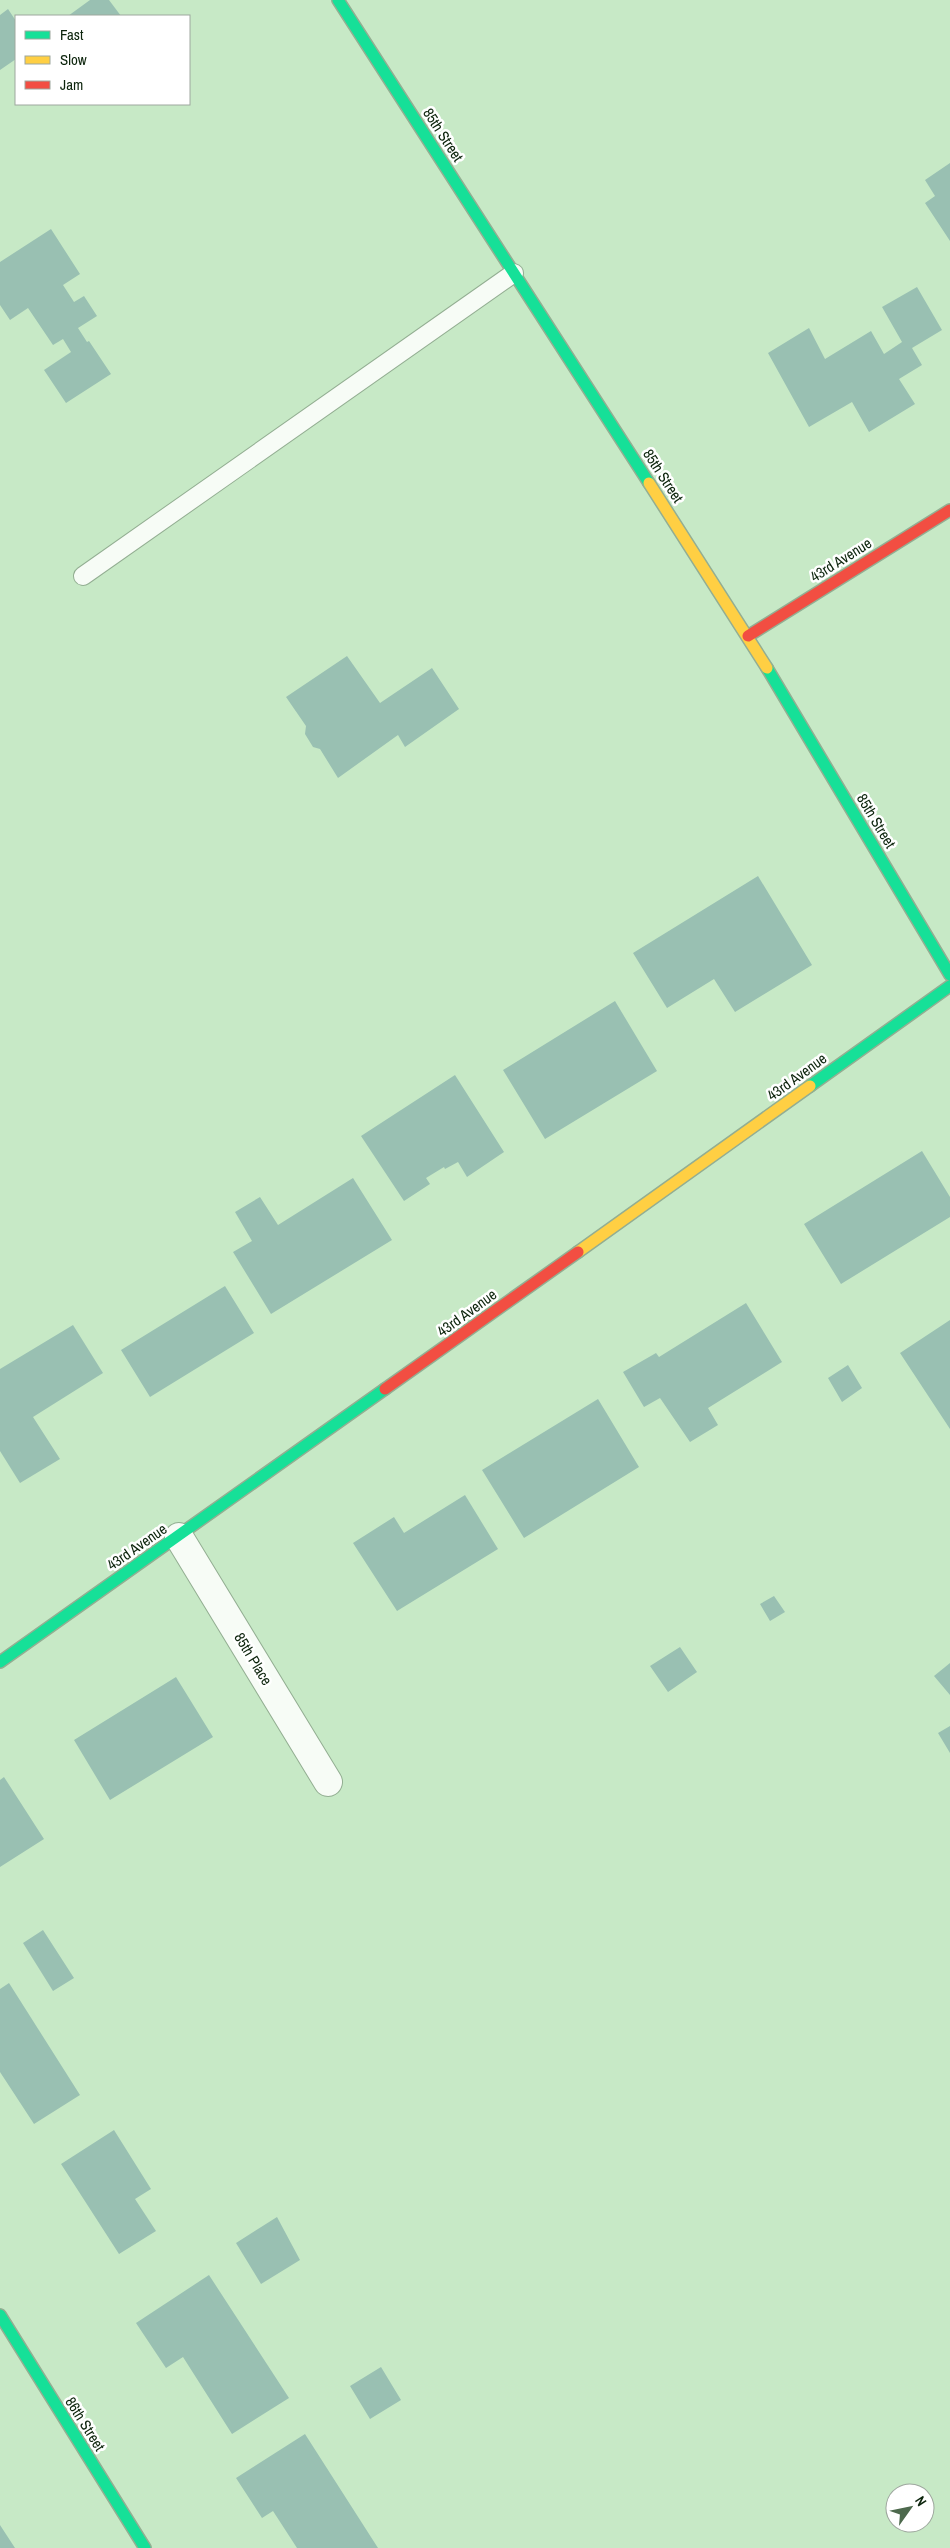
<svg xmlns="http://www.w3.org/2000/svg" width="950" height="2548" viewBox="0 0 950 2548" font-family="'Archivo Narrow',sans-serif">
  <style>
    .building { fill: #99c0b2 }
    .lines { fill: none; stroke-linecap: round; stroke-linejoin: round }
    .lane-casing { stroke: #93ae92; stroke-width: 20 }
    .street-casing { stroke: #93ae92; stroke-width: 30 }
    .fast-casing { stroke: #93ae92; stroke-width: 14 }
    .slow-casing { stroke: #93ae92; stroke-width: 14 }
    .jam-casing { stroke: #93ae92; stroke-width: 14 }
    .lane { stroke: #f7fcf6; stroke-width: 18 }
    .street { stroke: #f7fcf6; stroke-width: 28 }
    .fast { stroke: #16e098; stroke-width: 11 }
    .slow { stroke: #ffcf43; stroke-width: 11 }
    .jam { stroke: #f24e42; stroke-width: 11 }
    .labels { text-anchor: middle; stroke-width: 5; stroke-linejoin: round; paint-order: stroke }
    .street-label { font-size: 15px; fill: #0c240c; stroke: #fff }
  </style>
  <rect width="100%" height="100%" fill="#c7e9c6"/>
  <path class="building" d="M90 0H109L121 16H68Z
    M8 9 16 21V59L0 70V15Z
    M950 163V241L925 203 935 196 925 180Z
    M51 229 80 274 63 285 74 302 84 296 97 316 78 328 87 342 89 341 111 374 66 403 44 370 71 352 63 339 53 345 28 308 10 320 0 305V262Z
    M917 287 942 330 912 348 922 365 899 379 915 404 869 432 852 402 809 427 768 353 809 328 825 359 871 331 884 354 902 342 882 307Z
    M347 656 380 703 432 668 459 709 405 747 398 735 338 778 320 749 313 747 305 734 306 726 286 697Z
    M758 876 812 965 735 1012 714 979 667 1008 633 953Z
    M615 1001 657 1071 545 1139 503 1070Z
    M455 1075 504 1152 467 1177 458 1162 445 1169 444 1167 426 1178 430 1184 404 1201 361 1136Z
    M922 1151 950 1197V1217L841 1284 804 1224Z
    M353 1178 392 1240 271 1314 233 1252 252 1241 235 1212 260 1197 278 1225Z
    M225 1286 254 1333 150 1397 121 1350Z
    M746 1303 782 1362 708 1408 718 1425 690 1442 660 1398 644 1407 623 1372 656 1353 659 1357Z
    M950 1320V1429L900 1353Z
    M73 1325 103 1373 33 1417 60 1459 20 1483 0 1451V1369Z
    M848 1365 862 1388 842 1402 828 1378Z
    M598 1399 639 1467 524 1538 482 1470Z
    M465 1495 498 1549 397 1611 353 1543 394 1517 404 1533Z
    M774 1596 785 1612 770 1621 760 1604Z
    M680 1647 697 1672 668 1692 650 1666Z
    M950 1663V1695L934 1676Z
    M176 1677 213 1737 110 1800 74 1740Z
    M950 1726V1753L938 1733Z
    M4 1777 44 1839 0 1867V1780Z
    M43 1930 74 1978 53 1991 23 1943Z
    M9 1983 80 2095 34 2124 0 2072V1989Z
    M114 2130 151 2189 135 2199 156 2231 119 2254 61 2164Z
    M277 2217 300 2260 261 2284 236 2243Z
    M209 2275 289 2398 232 2434 183 2357 166 2368 136 2323Z
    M381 2367 401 2400 370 2419 350 2386Z
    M305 2434 378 2548H297L273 2511 262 2518 236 2478Z
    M0 2525 15 2548H0Z"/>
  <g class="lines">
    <g class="lane-casing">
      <path id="lane" d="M83 576 514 273"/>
    </g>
    <g class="street-casing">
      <path id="street" d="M179 1537 328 1782"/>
    </g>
    <g class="fast-casing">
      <path id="fast" d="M338 0 649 483
        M767 668 950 975
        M810 1086 950 986
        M0 1662 385 1389
        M0 2315 145 2548"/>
    </g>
    <g class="slow-casing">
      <path id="slow" d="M649 483 767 668
        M578 1252 810 1086"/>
    </g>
    <g class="jam-casing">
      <path id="jam" d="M748 636 950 510
        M385 1389 578 1252"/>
    </g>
    <use href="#lane" class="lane"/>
    <use href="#street" class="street"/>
    <use href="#fast" class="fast"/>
    <use href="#slow" class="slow"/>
    <use href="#jam" class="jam"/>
  </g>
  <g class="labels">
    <g class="street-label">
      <text transform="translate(443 135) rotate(57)" y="5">85th Street</text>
      <text transform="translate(663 476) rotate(57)" y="5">85th Street</text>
      <text transform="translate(841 560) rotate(-32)" y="5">43rd Avenue</text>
      <text transform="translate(876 821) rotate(59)" y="5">85th Street</text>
      <text transform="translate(797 1077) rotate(-36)" y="5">43rd Avenue</text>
      <text transform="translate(467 1313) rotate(-36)" y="5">43rd Avenue</text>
      <text transform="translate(137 1547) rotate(-35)" y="5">43rd Avenue</text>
      <text transform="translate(253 1659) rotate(59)" y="5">85th Place</text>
      <text transform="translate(85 2424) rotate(58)" y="5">86th Street</text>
    </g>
  </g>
  <rect x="15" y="15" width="175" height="90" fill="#ffffff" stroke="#9ea79e"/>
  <rect x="25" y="31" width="25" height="8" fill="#16e098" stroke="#9ea79e"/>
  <text x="60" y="40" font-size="15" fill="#0c240c">Fast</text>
  <rect x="25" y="56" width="25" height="8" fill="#ffcf43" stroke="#9ea79e"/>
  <text x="60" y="65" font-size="15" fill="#0c240c">Slow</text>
  <rect x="25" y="81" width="25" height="8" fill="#f24e42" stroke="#9ea79e"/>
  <text x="60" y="90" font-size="15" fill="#0c240c">Jam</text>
  <g transform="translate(910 2508) rotate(57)"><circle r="24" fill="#ffffff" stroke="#9ea79e"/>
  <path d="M0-4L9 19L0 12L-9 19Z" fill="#4d694d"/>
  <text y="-8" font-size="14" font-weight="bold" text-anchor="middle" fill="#0c240c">N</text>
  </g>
</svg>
